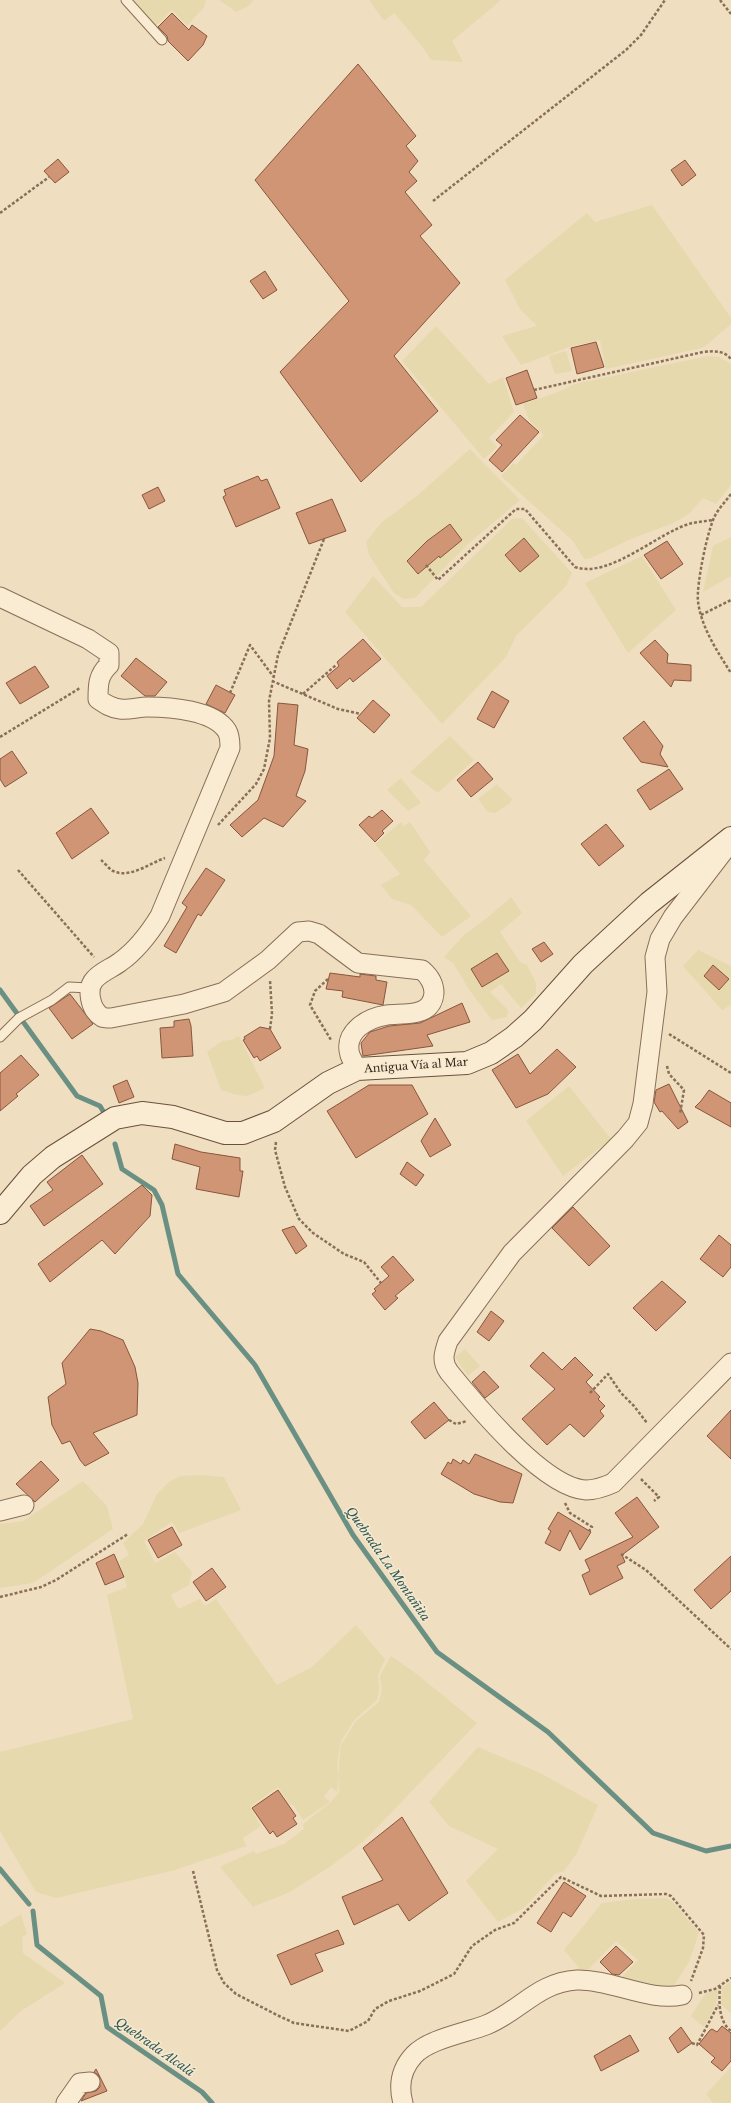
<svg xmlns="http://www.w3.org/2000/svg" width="731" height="2103" viewBox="0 0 731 2103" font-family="'Libre Baskerville',serif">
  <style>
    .farmland { fill: #e6d9ad }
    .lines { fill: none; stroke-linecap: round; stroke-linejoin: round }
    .stream { stroke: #6a9084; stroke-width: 5 }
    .building { fill: #cf9574; stroke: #89563c }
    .service-casing { stroke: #896f57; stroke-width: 11 }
    .minor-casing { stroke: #896f57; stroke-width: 21 }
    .secondary-casing { stroke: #6b503a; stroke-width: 24 }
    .path { stroke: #896f57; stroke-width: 2.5; stroke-dasharray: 3 2; stroke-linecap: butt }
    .service { stroke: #faecd3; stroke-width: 9 }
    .minor { stroke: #faecd3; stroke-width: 19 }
    .secondary { stroke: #faecd3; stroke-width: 22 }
    .labels { text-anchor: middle; stroke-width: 3; stroke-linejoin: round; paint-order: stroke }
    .street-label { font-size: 11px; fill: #38281c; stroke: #f7e9d0 }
    .water-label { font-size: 12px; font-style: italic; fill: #2b5953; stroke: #f7e9d0 }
  </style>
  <rect width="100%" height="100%" fill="#f0dec0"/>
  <path class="farmland" d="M135 0H206L204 7 187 26 172 10 155 27 134 4Z
    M219 0H254L247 7 236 12Z
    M369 0H501L452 41 463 62 431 60 422 46 394 13 384 21Z
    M652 205 731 318V324L704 347 697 349 606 369 600 340 572 346 521 365 502 336 537 326 520 309 505 280 587 213 595 222Z
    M436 326 489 384 503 377 514 412 489 438 497 447 484 459 402 361Z
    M566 351 572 371 555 374 549 356Z
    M708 356 719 357 731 364V485L716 504 703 498 689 514 671 524 633 538 591 558 584 559 573 541 501 476 513 463 516 465 544 435 529 420 523 404 558 392 575 384Z
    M470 449 520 500 468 544 415 598 404 599 394 593 369 555 366 542 381 523 418 495Z
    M522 518 572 573 566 586 516 636 506 657 442 724 345 612 373 576 402 607H421L512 519Z
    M731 537V576L703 592 713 546Z
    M642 556 676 610 628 653 585 583Z
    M450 736 474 760 438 793 410 772Z
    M401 778 421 803 408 811 387 790Z
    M497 784 512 799 509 804 495 813 488 812 478 799Z
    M401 822 404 826 410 822 430 852 424 860 471 916 442 937 411 905 392 899 381 885 400 874 375 844Z
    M511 897 522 913 500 932 520 962 527 965 536 983V994L521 1008 501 984 490 992 508 1010 507 1017 492 1020 470 991 453 963 444 957 465 934 487 918Z
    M698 950 731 966V1005L722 1010 683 966Z
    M239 1036 265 1088 247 1096 237 1095 221 1090 207 1052 222 1041 231 1040Z
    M569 1086 611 1139 563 1176 526 1121Z
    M465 1349 480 1366 468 1376 455 1357Z
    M202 1475 224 1477 241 1510 179 1533 172 1522 144 1541 155 1563 175 1552 192 1572 189 1585 171 1595 178 1609 200 1599 205 1606 216 1599 277 1685 312 1667 356 1625 385 1659 378 1675 379 1689 377 1700 355 1719 341 1741 337 1763 339 1776 337 1792 331 1787 324 1797 330 1802 303 1820 293 1805 289 1804 278 1787 250 1807 261 1826 243 1838 246 1846 175 1870 56 1898 36 1892 0 1831V1752L133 1719 107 1595 127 1587 119 1561 129 1555 123 1543 143 1524 157 1494 169 1482 180 1476Z
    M83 1481 107 1506 113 1529 33 1583 0 1588V1524L23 1521Z
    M391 1656 414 1672 477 1723 365 1840 331 1866 290 1892 253 1907 220 1867 254 1851 256 1854 284 1844 304 1829 303 1824 330 1803 339 1792V1763L341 1745 356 1721 379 1702 382 1690 380 1676Z
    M478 1747 540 1773 598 1805 576 1855 564 1871 555 1874 524 1908 498 1922 466 1881 498 1849 449 1826 429 1802Z
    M666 1898 673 1902 699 1933 689 1962 672 1989 618 1981 638 1960 616 1941 584 1974 564 1950 602 1903 634 1899Z
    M21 1914 27 1934 22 1937 23 1953 65 1983 21 2011 0 2031V1927Z
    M731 1981V2013L721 2005 722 1988Z
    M716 1990 719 1992 715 2006 704 2027 691 2016 705 1994Z
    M731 2067V2103H713L706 2094Z"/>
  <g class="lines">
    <path class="stream" d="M0 990 77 1096 100 1106 106 1116
      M115 1144 122 1169 154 1190 162 1205 178 1274 255 1365 353 1535 437 1652 548 1732 653 1833 706 1851 731 1846
      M0 1869 29 1904
      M33 1911 37 1945 101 1996 107 2027 202 2092 212 2103"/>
  </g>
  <path class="building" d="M172 13 189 30 192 25 207 36 203 45 188 61 168 41 167 36 158 27Z
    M358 64 416 136 406 146 418 161 409 172 417 181 405 192 432 225 420 236 460 283 394 356 438 411 361 482 280 372 349 301 255 180Z
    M58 159 69 172 55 183 44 171Z
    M685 160 696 175 682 186 671 170Z
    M265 271 277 290 263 299 250 281Z
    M596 342 604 367 577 374 571 348Z
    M527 370 537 398 516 405 506 378Z
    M520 415 539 432 502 472 489 460 502 445 496 440Z
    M258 476 261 481 267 479 280 508 236 527 223 497 226 495 224 490Z
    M158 487 165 501 149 509 142 495Z
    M332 499 346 531 309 544 296 513Z
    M450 524 462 540 440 558 439 556 418 574 407 561 427 541Z
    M524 538 539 556 520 572 505 555Z
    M667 541 683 564 661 579 644 555Z
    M363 639 381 659 353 682 350 678 337 689 327 676 339 666 337 662Z
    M655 640 668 654 667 663 691 665V681L674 680 671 687 640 653Z
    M136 658 167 682 155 696H145L121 676Z
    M35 666 49 687 20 704 6 683Z
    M216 685 235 695 225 713 206 704Z
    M492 691 509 701 494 728 477 719Z
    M373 700 390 715 374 733 357 718Z
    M278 703 298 705 294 745 308 749 305 771 296 796 306 801 283 827 264 818 242 837 230 825 258 800 274 756Z
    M644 721 663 746 660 754 668 767 641 762 623 738Z
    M12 751 27 773 5 787 0 779V759Z
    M478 762 493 779 471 797 457 780Z
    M669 769 683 789 650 810 637 790Z
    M91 808 109 833 72 859 56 833Z
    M382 810 393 821 382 831 384 833 375 842 359 825 369 816 372 818Z
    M606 824 624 846 599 866 581 844Z
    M206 868 225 880 201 916 198 914 176 953 164 946 187 907 182 903Z
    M544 942 553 954 541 962 532 949Z
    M497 953 509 971 482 987 471 969Z
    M713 965 729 979 719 990 704 976Z
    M330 973 360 977V974L376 976V980L387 982 383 1005 342 997 343 991 326 989Z
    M70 994 93 1024 72 1039 49 1008Z
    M462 1003 470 1022 427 1035 433 1046 363 1056 361 1043 370 1032 389 1026 420 1023Z
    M189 1019 191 1026 193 1056 162 1058 160 1028 174 1027V1021Z
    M260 1027 270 1029 281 1048 260 1061 257 1056 254 1058 243 1040 245 1039 244 1037Z
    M557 1049 576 1067 548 1094 516 1108 492 1070 518 1054 530 1074Z
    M21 1055 39 1075 16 1094 18 1096 0 1111V1073Z
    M127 1080 134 1097 119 1103 113 1086Z
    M669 1084 688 1122 678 1129 662 1111 660 1112 654 1102 656 1090Z
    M369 1085H412L428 1114 356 1158 327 1111Z
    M709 1090 731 1103V1127L695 1107 701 1101Z
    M435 1118 451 1145 430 1157 421 1141Z
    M175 1144 201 1152 240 1158V1171H243L239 1197 196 1189 200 1167 172 1159Z
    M82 1155 103 1184 44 1226 30 1206 53 1190 47 1182Z
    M407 1162 424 1175 416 1186 400 1174Z
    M142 1185 152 1195 150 1216 115 1254 102 1240 50 1282 38 1264Z
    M573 1207 610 1246 589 1266 552 1228Z
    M294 1226 307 1246 296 1254 282 1230Z
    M719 1235 731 1245V1267L723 1277 700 1259Z
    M393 1256 414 1280 395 1296 398 1298 385 1310 372 1294 376 1291 374 1289 389 1276 381 1267Z
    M662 1281 686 1302 656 1331 633 1308Z
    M491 1311 504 1321 489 1341 477 1332Z
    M90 1329 101 1331 123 1340 135 1367 138 1383 137 1415 93 1433 109 1453 85 1466 80 1460 70 1441 62 1444 52 1425 48 1397 66 1384 62 1363Z
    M543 1352 562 1370 575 1357 593 1375 586 1382 600 1397 598 1399 605 1406 600 1411 604 1416 584 1437 570 1424 547 1445 522 1419 555 1389 530 1366Z
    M484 1371 499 1387 485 1398 472 1382Z
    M434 1402 449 1420 425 1439 411 1422Z
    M731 1410V1459L707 1436Z
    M475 1454 522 1474 513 1503 500 1502 474 1494 441 1474 448 1462 451 1464 453 1459 461 1464 463 1460 469 1464Z
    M41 1461 59 1480 35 1502 16 1484Z
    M637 1497 659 1527 622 1555 625 1562 617 1566 623 1578 590 1595 582 1575 590 1571 585 1560 633 1537 615 1513Z
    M558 1512 591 1532 580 1550 570 1530 560 1551 545 1543 551 1531 548 1529Z
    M172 1527 182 1545 158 1558 148 1540Z
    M114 1554 124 1577 105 1585 96 1563Z
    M731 1556V1591L711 1609 694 1590Z
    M212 1568 226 1587 206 1601 193 1582Z
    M278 1790 296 1816 293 1818 297 1824 277 1837 273 1831 270 1834 252 1808Z
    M402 1817 448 1893 409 1921 398 1904 354 1925 342 1897 383 1880 363 1848Z
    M564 1882 586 1896 571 1917 563 1912 551 1932 537 1923Z
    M338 1930 344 1944 315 1954 323 1971 291 1985 277 1955Z
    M616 1946 633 1962 619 1975 612 1974 600 1962Z
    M722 2026 731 2033V2061L722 2071 711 2062 715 2058 699 2044 710 2030 712 2029 717 2032Z
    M681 2027 692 2043 678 2053 669 2038Z
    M630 2035 639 2051 601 2071 594 2056Z
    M96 2069 107 2091 81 2101 86 2093 96 2091 100 2087 99 2076 94 2072Z"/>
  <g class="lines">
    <g class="service-casing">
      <path id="service" d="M126 0 162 40
        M0 1037 19 1018 52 1000 69 987 89 988"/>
    </g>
    <g class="minor-casing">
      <path id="minor" d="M0 597 88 639 109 653V665C98 675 98 685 98 699 105 704 111 708 120 709 129 710 139 707 147 707 170 707 214 710 227 731 230 736 230 742 230 748L160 916C149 934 137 950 120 962 112 968 101 972 95 979 86 988 90 1010 102 1017 104 1018 108 1018 111 1018L184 1004 224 992 268 960 298 932 309 931 319 934 358 963 422 970C429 976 434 983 434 993 432 1018 404 1013 387 1015 367 1018 343 1032 350 1055 352 1060 355 1065 357 1069
        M726 848 673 917 660 939 655 957 657 992 643 1104 638 1123 625 1139 512 1253 448 1341C444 1353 441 1361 449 1372 475 1404 544 1488 586 1490 596 1490 604 1487 613 1483L731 1363
        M0 1511 24 1505
        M66 2103 80 2083 90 2082
        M403 2103C398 2085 401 2069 414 2055 429 2039 465 2033 486 2025 519 2012 538 1982 577 1980 611 1979 649 2002 682 1995"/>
    </g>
    <g class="secondary-casing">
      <path id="secondary" d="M0 1213 32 1175 53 1157 115 1118 142 1113 173 1117 225 1133H243L274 1121 328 1083 357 1069 467 1063 491 1053 514 1037 533 1020 583 964 649 903 731 838"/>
    </g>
    <path class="path" d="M720 0 731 14
      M433 201 626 50 641 35 665 0
      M0 213 49 177
      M534 390 703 352C715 351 723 350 731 359
      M731 494C726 501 720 507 716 514 708 526 696 586 698 601 701 627 717 651 731 673
      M426 565 438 580 516 509H525L575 567C610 579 658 532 692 523 699 522 706 521 713 520
      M701 615 731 600
      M272 681 338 709 361 714
      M230 693 250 645 273 676
      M303 694 336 665
      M0 737 80 688
      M218 825 256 784 264 769 270 738 269 701 278 655 324 539
      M101 860C105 863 109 869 113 871 130 879 150 863 165 858
      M18 870 94 957
      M328 979 315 991 310 1005 331 1040
      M270 1029 272 1014 270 980
      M669 1034 731 1073
      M667 1066 669 1074 684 1090 680 1114
      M276 1142 275 1150 285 1187 299 1219 313 1233 344 1254 364 1262 381 1283
      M590 1393 608 1374 621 1393 634 1406 647 1423
      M449 1420 456 1424 467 1421
      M641 1479 659 1497 654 1501
      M565 1503 570 1513 592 1527 589 1531
      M621 1554 646 1570 731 1649
      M0 1597 41 1587 56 1580 128 1534
      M193 1871 217 1970 224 1983 236 1994 279 2016 294 2023 349 2031 368 2021 375 2009 389 2001 420 1991 454 1974 472 1946 495 1930 514 1923 561 1877 601 1896 666 1894 671 1896 704 1935 703 1948 691 1981
      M720 1986C719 2001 718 2021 731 2031
      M699 1993 715 1989 731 1978
      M692 2043 697 2045 718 2005"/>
    <use href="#service" class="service"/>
    <use href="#minor" class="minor"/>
    <use href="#secondary" class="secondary"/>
  </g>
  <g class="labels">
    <g class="street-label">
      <text transform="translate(416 1065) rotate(-4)" y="4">Antigua Vía al Mar</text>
    </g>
    <g class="water-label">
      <text transform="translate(388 1564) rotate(55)" y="4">Quebrada La Montañita</text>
      <text transform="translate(155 2047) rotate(35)" y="4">Quebrada Alcalá</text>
    </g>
  </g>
</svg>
